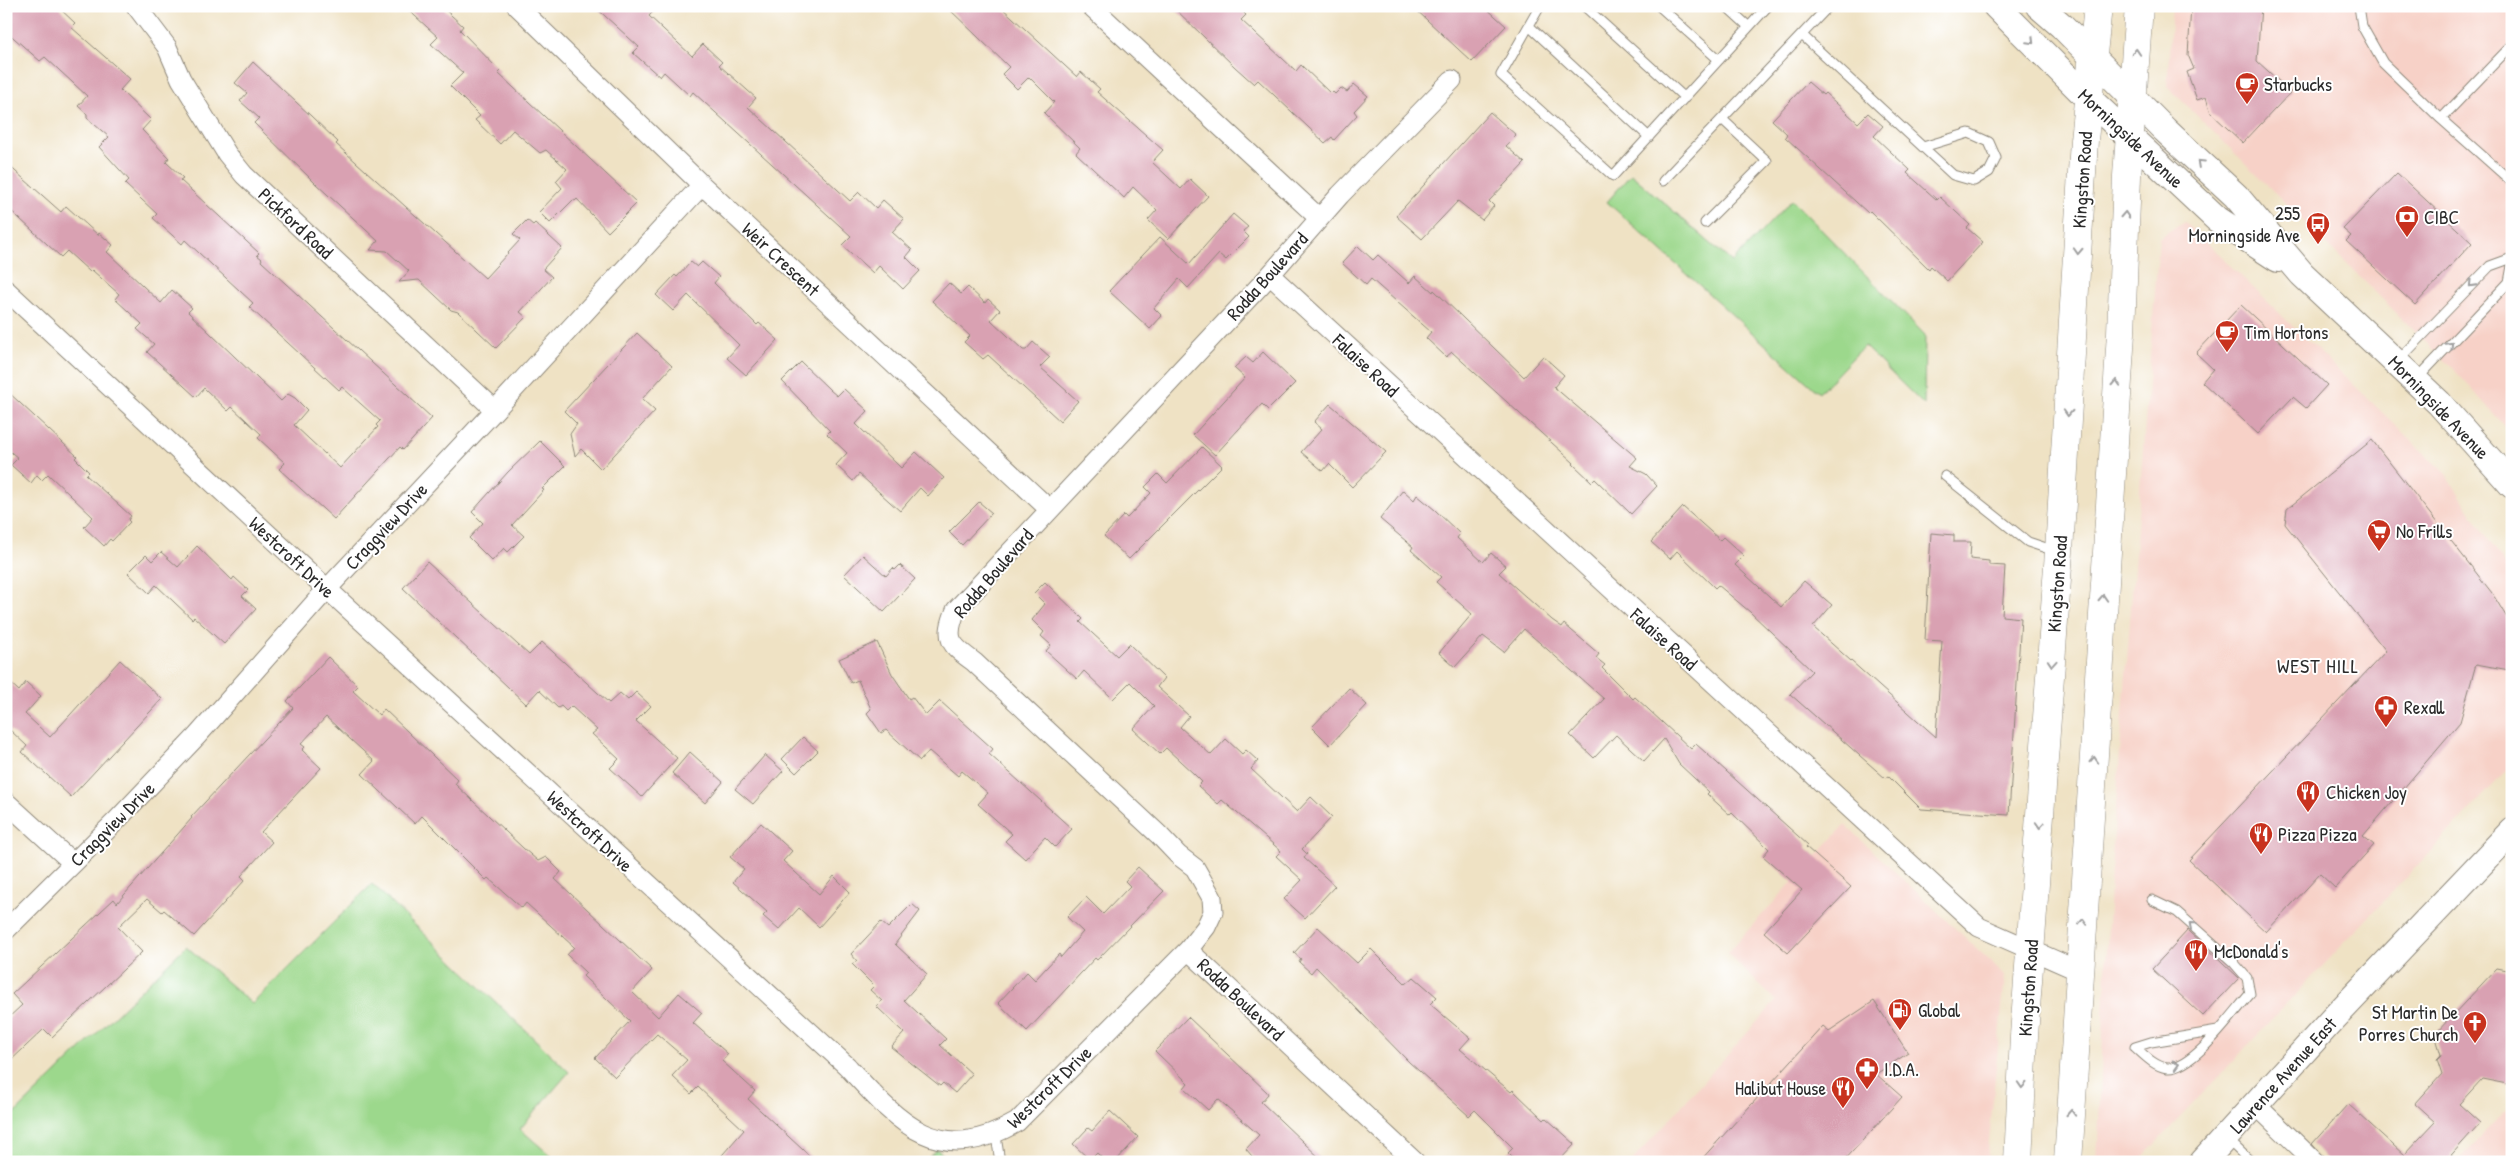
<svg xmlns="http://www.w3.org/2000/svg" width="2518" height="1168" viewBox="0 0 2518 1168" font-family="'Patrick Hand',sans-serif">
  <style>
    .built { fill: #f7d1c7 }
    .green { fill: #9cd88c; stroke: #64825c }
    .building { fill: #d9a1b2 }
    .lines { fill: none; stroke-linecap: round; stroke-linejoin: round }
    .lane-casing { stroke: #8d8678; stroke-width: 11 }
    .street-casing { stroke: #8d8678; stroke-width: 21 }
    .secondary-casing { stroke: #8d8678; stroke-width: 28 }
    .primary-casing { stroke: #8d8678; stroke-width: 29 }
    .lane { stroke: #fff; stroke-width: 9 }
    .street { stroke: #fff; stroke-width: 19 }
    .secondary { stroke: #fff; stroke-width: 26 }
    .primary { stroke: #fff; stroke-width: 28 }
    .oneway { stroke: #a0a0a0 }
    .labels { text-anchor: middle; stroke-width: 4; stroke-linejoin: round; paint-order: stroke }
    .poi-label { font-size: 19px; fill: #2b2b2b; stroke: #fff; text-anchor: start }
    .street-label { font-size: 19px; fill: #2b2b2b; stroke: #fff }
    .neighbourhood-label { font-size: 20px; letter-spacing: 1px; fill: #2b2b2b; stroke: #fff }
  </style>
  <rect width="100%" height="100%" fill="#fff"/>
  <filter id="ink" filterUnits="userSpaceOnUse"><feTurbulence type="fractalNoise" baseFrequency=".02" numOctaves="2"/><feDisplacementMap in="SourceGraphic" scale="10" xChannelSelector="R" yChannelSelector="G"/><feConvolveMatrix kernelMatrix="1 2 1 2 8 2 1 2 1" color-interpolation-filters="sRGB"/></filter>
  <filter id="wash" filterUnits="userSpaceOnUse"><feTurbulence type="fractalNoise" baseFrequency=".0096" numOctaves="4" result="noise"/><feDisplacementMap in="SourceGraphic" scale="20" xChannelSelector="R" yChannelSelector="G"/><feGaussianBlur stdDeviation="1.12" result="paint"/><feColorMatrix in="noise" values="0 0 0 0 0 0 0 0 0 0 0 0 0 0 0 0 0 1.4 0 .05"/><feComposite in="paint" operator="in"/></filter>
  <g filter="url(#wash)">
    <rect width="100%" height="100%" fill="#efe2c4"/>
    <path class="built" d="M2172 6H2512V434L2458 374 2167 86Z
      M2184 221 2446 474 2512 575V765L2138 1162H2097L2110 885 2159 238Z
      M1845 825 2005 975 1987 1162H1631L1776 1001 1727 953Z
      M2512 1104V1162H2458Z"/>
    <path class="green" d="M1631 174 1732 262 1792 200 1925 335 1924 405 1864 346 1819 393 1607 202Z
      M372 884 569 1072 520 1129 558 1162H6V1122L186 946 252 1004Z
      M937 1149 951 1162H925Z"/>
    <g id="blocks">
      <path class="building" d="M6 6H57L75 23 71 27 130 79 120 90 151 120 142 130 169 158 166 162 183 178 180 180 259 253 257 255 262 259 261 261 432 418 403 450 400 447 334 519 279 469 285 463 258 438 261 434 232 407 228 411 204 388 196 397 147 352 154 344 137 329 142 324 115 299 119 294 92 270 90 272 67 251 61 257 6 206V163L61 212 66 206 98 235 99 233 113 245 107 252 161 303 172 290 192 308 188 312 281 401 288 394 295 398 307 410 294 425 340 468 378 427 376 425 380 421 342 387 339 390 249 307 253 303 185 240 182 244 153 218 157 214 125 184 129 180 99 147 109 137 87 118V114L78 106 87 96 45 57 40 61 6 31Z
        M404 6H441L463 26 460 30 500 71 498 73 637 203 608 232 577 199 575 201 573 200 550 223 539 212 562 188 556 181 567 169 546 150 540 153 513 130 500 144 475 120 480 116 450 86 463 73 431 44 438 37Z
        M594 6H658L649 16 692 56 703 44 722 62 719 65 756 98 748 107 850 201 859 192 876 208 883 200 904 219 892 232 912 250 906 257 920 271 903 289 879 266 873 273 842 245 851 236 693 92 690 96 664 72 660 77 633 53 639 47Z
        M946 6H1000L1077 77 1081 72 1100 89 1097 92 1163 150 1152 162 1181 189 1190 179 1208 196 1168 239 1148 220 1157 210 1133 187 1124 198 1076 153 1080 148 1044 113 1054 102 1029 77 1017 89 1002 74 1009 67Z
        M1172 6H1237L1246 15 1241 20 1296 71 1301 65 1331 94 1333 92 1335 94 1341 88 1347 92 1354 84 1368 96 1354 111 1357 115 1334 140 1332 137 1325 143 1258 80 1254 84 1235 67Z
        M1412 6H1484L1506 26 1472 62Z
        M2191 6H2261L2257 61 2291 92 2243 143 2211 113 2206 97 2197 100 2187 72 2194 69 2188 55Z
        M253 62 311 116 338 142 336 144 485 278 520 240 513 234 527 220 533 225 535 223 562 248 543 269 552 277 520 312 526 317 496 348 458 312 451 310 419 280 399 282 409 271 387 251 370 250 378 241 315 183 254 123 259 118 240 101 247 93 235 83Z
        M1808 82 1823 95 1825 93 1858 123 1868 113 1883 126 1874 136 1910 170 1907 173 1937 200 1940 197 1970 225 1967 228 1983 242 1947 281 1931 266 1929 269 1870 211 1868 213 1785 137 1787 134 1772 120Z
        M1490 112 1516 135 1506 146 1525 163 1489 201 1494 206 1482 220 1458 201 1422 239 1396 216Z
        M2397 173 2472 243 2415 305 2346 241 2351 236 2343 229Z
        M1233 214 1248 227 1243 231 1249 237 1226 260 1219 254 1188 288 1179 279 1154 308 1162 316 1150 329 1109 291 1160 237 1189 264Z
        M1358 246 1373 260 1378 255 1409 283 1415 276 1433 292 1434 290 1524 377 1543 356 1564 375 1554 387 1637 458 1630 466 1646 474 1657 486 1631 514 1595 479 1592 482 1573 464 1574 463 1452 352 1446 357 1426 338 1431 332 1371 279 1366 285 1342 263Z
        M691 262 697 267 702 262 719 277 714 283 757 325 759 323 778 340 746 375 727 358 739 345 688 295 673 311 656 295 675 275 677 277Z
        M949 283 961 294 968 287 985 303 988 299 1000 310 991 320 1023 350H1026L1033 342 1050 357 1040 367 1078 401 1060 421 988 355 983 359 964 342 970 336 932 301Z
        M2241 305 2327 385 2306 408 2293 397 2258 434 2202 382 2213 369 2196 353Z
        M637 333 672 366 642 399 655 411 601 469 581 449 575 456 570 434 577 424 564 411Z
        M1263 352 1295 383 1268 410 1262 404 1215 455 1193 435 1245 378 1234 368 1246 357 1253 363Z
        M801 362 830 390 837 396 844 389 868 411 856 424 901 468 916 452 944 478 928 496 920 488 900 511 859 474 853 481 836 465 847 453 827 434 830 431 782 381Z
        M6 390 77 456 75 458 89 472 86 475 131 516 128 520 130 522 112 541 110 539 104 546 84 527 93 517 48 474 42 480 37 475 31 483 11 465 18 458 6 448Z
        M1330 404 1386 452 1352 487 1329 464 1323 471 1301 452 1322 429 1314 422Z
        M2372 440 2492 593 2512 626 2509 670 2476 664 2460 722 2363 836 2374 845 2335 888 2320 874 2266 932 2189 860 2386 651 2285 524 2287 509Z
        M540 441 565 466 542 489 544 490 512 525 524 536 508 552 504 548 492 561 469 538 483 523 472 512 508 472Z
        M1202 447 1222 466 1129 559 1104 536 1124 515 1127 518 1151 493 1145 487 1158 474 1167 483Z
        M1403 490 1414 500 1417 495 1435 510 1460 534 1457 538 1483 562 1491 553 1506 566 1499 573 1552 620 1562 627 1564 624 1599 654 1596 658 1605 665 1602 668 1633 699 1635 697 1691 749 1696 744 1808 845 1806 847 1851 887 1788 953 1764 932 1802 890 1763 856 1769 849 1732 813 1730 815 1707 794 1709 792 1679 764 1664 739 1644 761 1616 735 1594 758 1570 735 1604 699 1524 629 1504 652 1483 636 1455 667 1439 653 1472 614 1436 582 1441 577 1411 550 1413 547 1380 519Z
        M979 502 992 513 962 545 949 532Z
        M1683 507 1720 540 1723 537 1744 556 1735 565 1781 607 1804 581 1832 605 1813 627 1936 737 1942 641 1925 640 1931 533 1954 535V542H1971L1970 559 1989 561V565L2005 566 2002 616 2021 618 2009 815 1921 809 1888 776 1885 778 1790 694 1812 671 1750 612 1718 585 1715 588 1677 551 1670 559 1651 542Z
        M197 546 232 580 234 577 248 590 242 596 256 609 224 644 194 617 192 619 156 585 149 593 128 573 146 555 152 561 161 552 178 567Z
        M863 555 886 576 893 568 895 570 900 565 915 579 884 612 844 575Z
        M427 562 529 655 542 642 609 703 620 693 628 700 636 692 651 706 636 721 677 758 642 797 610 768 619 759 592 734 597 730 571 706 566 711 561 706 558 708 539 690 526 704 403 588Z
        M1045 582 1083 619 1080 622 1117 656 1129 644 1164 678 1157 687 1189 716 1180 727 1211 755 1226 739 1242 754 1246 750 1258 761 1251 769 1297 812 1311 797 1332 817 1302 849 1307 854 1304 858 1335 886 1305 918 1284 899 1302 880 1276 856 1281 851 1222 800 1218 804 1198 786 1202 782 1194 774 1166 748 1160 754 1133 729 1154 706 1130 682 1113 699 1084 671 1077 679 1046 651 1051 645 1041 636 1044 632 1032 620 1045 604 1034 593Z
        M877 642 892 674 909 699 912 697 926 715 940 701 993 749 989 754 1072 829 1055 847 1045 837 1025 859 1005 841 1012 834 978 804 988 793 962 771 958 776 929 751 920 761 886 730 881 733 867 713 871 709 858 680 851 683 839 659Z
        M328 657 358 686 353 691 379 715 384 709 458 780 455 784 523 848 538 861 546 857 561 872 555 879 652 970 632 992 658 1017 679 993 702 1013 693 1023 728 1054 722 1061 755 1091 748 1099 816 1162H716L744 1130 698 1087 691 1094 672 1076 687 1060 657 1034 615 1077 595 1058 630 1021 583 976 586 973 567 955 574 947 526 903 522 908 488 878 486 880 422 816 415 824 362 774 374 761 326 717 301 744 305 747 302 750 321 768 261 832 272 842 241 876 245 880 194 936 164 910 162 912 147 899 118 927 142 952 52 1037 44 1029 6 1065V1020L22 1005 12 994 114 899 117 903 192 818 191 817 293 708 287 701Z
        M120 660 162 699 71 797 22 752 27 746 10 730 6 734V679L19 691 26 682 41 696 25 714 50 737Z
        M1349 688 1367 705 1330 745 1312 727Z
        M803 737 818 751 796 773 782 759Z
        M690 752 723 782 705 803 672 773Z
        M765 755 783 771 753 804 735 789Z
        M761 823 792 851 783 861 819 894 834 876 850 892 819 927 799 908 779 930 763 916 767 912 733 882 744 869 730 857Z
        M1138 867 1164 891 1097 960 1095 958 1027 1031 998 1003 1027 972 1035 980 1059 954 1061 957 1083 932 1067 917 1086 897 1103 914 1130 886 1125 881Z
        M912 904 920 911 895 944 927 974 904 1000 946 1039 940 1045 972 1074 955 1093 943 1083 940 1086 891 1047 904 1033 876 1006 882 1001 870 990 874 986 852 964 857 961 851 954 881 922 888 928Z
        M1318 927 1357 963 1371 949 1406 984 1414 977 1437 997 1430 1004 1470 1038 1460 1049 1511 1092 1513 1090 1544 1120 1546 1118 1575 1144 1558 1162H1517L1508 1153 1513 1148 1475 1110 1469 1116 1409 1062 1316 967 1311 973 1299 962 1301 959 1294 953Z
        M2188 930 2239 978 2203 1016 2152 969Z
        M2497 968 2512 971V1085L2482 1079 2459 1104 2480 1123 2445 1162H2328L2312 1144 2348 1104 2404 1155 2435 1122 2415 1104 2442 1074 2437 1059 2441 1055 2435 1034Z
        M1874 1001 1908 1053 1876 1074 1902 1097 1843 1162H1699L1823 1026 1829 1031Z
        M1188 1017 1267 1092 1268 1094 1261 1102 1324 1162H1257L1246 1149 1259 1135 1218 1099 1208 1110 1184 1088 1188 1083 1155 1051Z
        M1110 1111 1138 1137 1115 1162H1106L1097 1153 1090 1160 1073 1144 1088 1128 1092 1131Z"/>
    </g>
  </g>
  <g filter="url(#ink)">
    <use href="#blocks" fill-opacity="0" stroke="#8d8678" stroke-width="1"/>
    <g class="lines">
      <g class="lane-casing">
        <path id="lane" d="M1540 6 1501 75 1613 176 1768 6
          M1584 6 1685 98
          M1659 6 1719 60
          M1726 6 1749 27
          M2359 6 2362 26 2383 63 2441 119 2512 182
          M1529 26 1649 137
          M1802 35 1953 175 1974 181 1989 172 1996 158 1989 142 1969 133 1923 147
          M2441 119 2512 45
          M1663 181 1829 6
          M1705 223 1767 161 1722 119
          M2397 362 2490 266 2512 258
          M2416 380 2509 282 2512 266
          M1945 476 2028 542 2055 551
          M2135 1047C2144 1055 2154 1066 2167 1068 2193 1070 2234 1012 2250 994L2247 978 2234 963 2177 912 2152 900
          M2135 1047 2151 1042 2218 1031
          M996 1136 1000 1162
          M2226 1138 2251 1162"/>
      </g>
      <g class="street-casing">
        <path id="street" d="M136 6 167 47 181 79 227 154 244 175 495 410
          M517 6 702 185 1049 509
          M1091 6 1319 218
          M1270 275 1979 927 2079 971
          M6 290 327 589 847 1066C899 1123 938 1168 1017 1122L1188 950 1206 927 1213 912 1212 898 1195 868 1178 855 1158 834 974 662C950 645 944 639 956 610L1270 275 1340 195 1452 80
          M6 802 73 863
          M6 930 116 821 197 736 327 589 495 410 702 185
          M1188 950 1415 1162
          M2256 1105 2315 1162"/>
      </g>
      <g class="secondary-casing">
        <path id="secondary" d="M1996 6 2088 98 2217 219 2278 259
          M2039 6 2062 26 2165 130 2236 196 2302 274 2439 403 2512 485
          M2203 1162 2332 1020 2512 831"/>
      </g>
      <g class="primary-casing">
        <path id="primary" d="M2018 1162 2024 1036 2059 552 2084 140 2098 6
          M2068 1162 2121 333 2127 176 2139 6"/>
      </g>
      <use href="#lane" class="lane"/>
      <use href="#street" class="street"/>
      <use href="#secondary" class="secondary"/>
      <use href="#primary" class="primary"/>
    </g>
    <defs><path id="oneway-chevron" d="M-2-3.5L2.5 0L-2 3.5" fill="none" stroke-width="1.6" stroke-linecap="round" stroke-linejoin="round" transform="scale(1.25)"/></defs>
    <g class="oneway">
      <use href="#oneway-chevron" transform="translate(2031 41) rotate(45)"/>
      <use href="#oneway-chevron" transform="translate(2136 52) rotate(-86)"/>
      <use href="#oneway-chevron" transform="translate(2200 163) rotate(-137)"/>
      <use href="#oneway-chevron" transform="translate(2125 215) rotate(-87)"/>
      <use href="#oneway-chevron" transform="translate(2078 251) rotate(93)"/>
      <use href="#oneway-chevron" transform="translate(2472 284) rotate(134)"/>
      <use href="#oneway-chevron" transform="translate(2450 345) rotate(-47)"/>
      <use href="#oneway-chevron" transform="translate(2116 383) rotate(-87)"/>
      <use href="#oneway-chevron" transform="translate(2068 413) rotate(93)"/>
      <use href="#oneway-chevron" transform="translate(2103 598) rotate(-87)"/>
      <use href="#oneway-chevron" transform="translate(2052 663) rotate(94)"/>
      <use href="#oneway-chevron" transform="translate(2094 760) rotate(-87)"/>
      <use href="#oneway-chevron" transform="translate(2040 825) rotate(94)"/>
      <use href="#oneway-chevron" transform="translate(2083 922) rotate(-86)"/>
      <use href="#oneway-chevron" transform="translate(2192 925) rotate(-139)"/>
      <use href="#oneway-chevron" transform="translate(2176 1065) rotate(-17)"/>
      <use href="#oneway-chevron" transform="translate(2022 1085) rotate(93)"/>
      <use href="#oneway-chevron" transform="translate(2071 1113) rotate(-87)"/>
    </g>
  </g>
  <defs>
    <g id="cafe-pin" transform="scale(1.25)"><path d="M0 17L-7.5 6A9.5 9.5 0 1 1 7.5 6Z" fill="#c8321e" stroke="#fff"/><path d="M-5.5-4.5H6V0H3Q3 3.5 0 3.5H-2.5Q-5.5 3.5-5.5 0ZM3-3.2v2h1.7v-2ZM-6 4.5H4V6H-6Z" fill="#fff"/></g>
    <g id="bank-pin" transform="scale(1.25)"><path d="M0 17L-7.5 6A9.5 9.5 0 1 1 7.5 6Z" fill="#c8321e" stroke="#fff"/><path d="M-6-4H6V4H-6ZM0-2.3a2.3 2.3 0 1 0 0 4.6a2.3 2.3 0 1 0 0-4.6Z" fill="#fff"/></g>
    <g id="bus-pin" transform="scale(1.25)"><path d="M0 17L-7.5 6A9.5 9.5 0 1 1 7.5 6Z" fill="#c8321e" stroke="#fff"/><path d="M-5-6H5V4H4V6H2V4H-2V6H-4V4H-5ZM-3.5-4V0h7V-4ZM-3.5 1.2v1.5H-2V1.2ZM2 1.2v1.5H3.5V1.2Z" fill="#fff"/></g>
    <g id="supermarket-pin" transform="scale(1.25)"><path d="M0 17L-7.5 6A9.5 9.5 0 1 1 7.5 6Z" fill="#c8321e" stroke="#fff"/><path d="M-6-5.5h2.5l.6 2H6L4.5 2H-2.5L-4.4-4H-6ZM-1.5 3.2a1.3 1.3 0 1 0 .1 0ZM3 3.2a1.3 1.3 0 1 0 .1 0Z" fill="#fff"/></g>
    <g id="pharmacy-pin" transform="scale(1.25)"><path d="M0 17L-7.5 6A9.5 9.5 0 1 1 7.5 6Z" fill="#c8321e" stroke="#fff"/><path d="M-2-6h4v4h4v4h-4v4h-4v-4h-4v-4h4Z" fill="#fff"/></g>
    <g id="restaurant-pin" transform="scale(1.25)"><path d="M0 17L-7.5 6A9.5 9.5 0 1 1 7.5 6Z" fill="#c8321e" stroke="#fff"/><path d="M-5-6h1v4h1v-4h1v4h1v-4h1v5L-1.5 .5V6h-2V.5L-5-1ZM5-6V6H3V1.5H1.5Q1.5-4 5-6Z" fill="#fff"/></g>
    <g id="fuel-pin" transform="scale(1.25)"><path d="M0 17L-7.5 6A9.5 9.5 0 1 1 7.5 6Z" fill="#c8321e" stroke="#fff"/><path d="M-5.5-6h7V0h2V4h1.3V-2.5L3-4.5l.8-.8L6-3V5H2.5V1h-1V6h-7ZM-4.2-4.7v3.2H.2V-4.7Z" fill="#fff"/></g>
    <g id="church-pin" transform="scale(1.25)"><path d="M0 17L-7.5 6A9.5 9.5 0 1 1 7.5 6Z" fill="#c8321e" stroke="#fff"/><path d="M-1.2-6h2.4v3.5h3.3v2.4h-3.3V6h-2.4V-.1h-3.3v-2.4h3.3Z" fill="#fff"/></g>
  </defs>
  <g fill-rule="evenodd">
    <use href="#cafe-pin" x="2247" y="84"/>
    <use href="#bank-pin" x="2407" y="217"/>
    <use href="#bus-pin" x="2318" y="224"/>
    <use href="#cafe-pin" x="2227" y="332"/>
    <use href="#supermarket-pin" x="2379" y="531"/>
    <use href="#pharmacy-pin" x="2386" y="707"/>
    <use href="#restaurant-pin" x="2308" y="792"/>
    <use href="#restaurant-pin" x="2261" y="834"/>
    <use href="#restaurant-pin" x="2196" y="951"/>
    <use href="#fuel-pin" x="1900" y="1010"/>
    <use href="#church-pin" x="2475" y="1023"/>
    <use href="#pharmacy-pin" x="1867" y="1069"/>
    <use href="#restaurant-pin" x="1843" y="1088"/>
  </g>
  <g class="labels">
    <g class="poi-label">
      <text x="2264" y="91">Starbucks</text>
      <text x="2300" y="220" text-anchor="end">255<tspan x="2300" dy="22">Morningside Ave</tspan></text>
      <text x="2424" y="224">CIBC</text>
      <text x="2244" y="339">Tim Hortons</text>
      <text x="2396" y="538">No Frills</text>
      <text x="2404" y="714">Rexall</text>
      <text x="2326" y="799">Chicken Joy</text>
      <text x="2278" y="841">Pizza Pizza</text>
      <text x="2214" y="958">McDonald's</text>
      <text x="1918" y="1017">Global</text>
      <text x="2458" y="1019" text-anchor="end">St Martin De<tspan x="2458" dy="22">Porres Church</tspan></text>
      <text x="1884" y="1076">I.D.A.</text>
      <text x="1826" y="1095" text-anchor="end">Halibut House</text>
    </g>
    <g class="street-label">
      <text transform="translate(2131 138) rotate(43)" y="7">Morningside Avenue</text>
      <text transform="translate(2082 180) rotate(-86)" y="7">Kingston Road</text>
      <text transform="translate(296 223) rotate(43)" y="7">Pickford Road</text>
      <text transform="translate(781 259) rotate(43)" y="7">Weir Crescent</text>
      <text transform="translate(1267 276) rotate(-48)" y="7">Rodda Boulevard</text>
      <text transform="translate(1366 365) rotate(43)" y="7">Falaise Road</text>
      <text transform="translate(2439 407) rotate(46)" y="7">Morningside Avenue</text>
      <text transform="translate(386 526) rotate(-47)" y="7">Craggview Drive</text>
      <text transform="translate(292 557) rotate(43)" y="7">Westcroft Drive</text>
      <text transform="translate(993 573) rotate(-49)" y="7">Rodda Boulevard</text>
      <text transform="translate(2057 584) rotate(-86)" y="7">Kingston Road</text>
      <text transform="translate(1664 639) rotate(42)" y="7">Falaise Road</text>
      <text transform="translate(112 824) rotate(-45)" y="7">Craggview Drive</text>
      <text transform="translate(590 831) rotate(43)" y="7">Westcroft Drive</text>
      <text transform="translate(2028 988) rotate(-86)" y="7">Kingston Road</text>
      <text transform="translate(1241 999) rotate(43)" y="7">Rodda Boulevard</text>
      <text transform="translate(2283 1075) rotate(-48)" y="7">Lawrence Avenue East</text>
      <text transform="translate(1049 1087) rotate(-44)" y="7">Westcroft Drive</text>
    </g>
    <g class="neighbourhood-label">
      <text x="2318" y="673">WEST HILL</text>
    </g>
  </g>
  <rect width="2518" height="1168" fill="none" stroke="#fff" stroke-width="25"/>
</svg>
